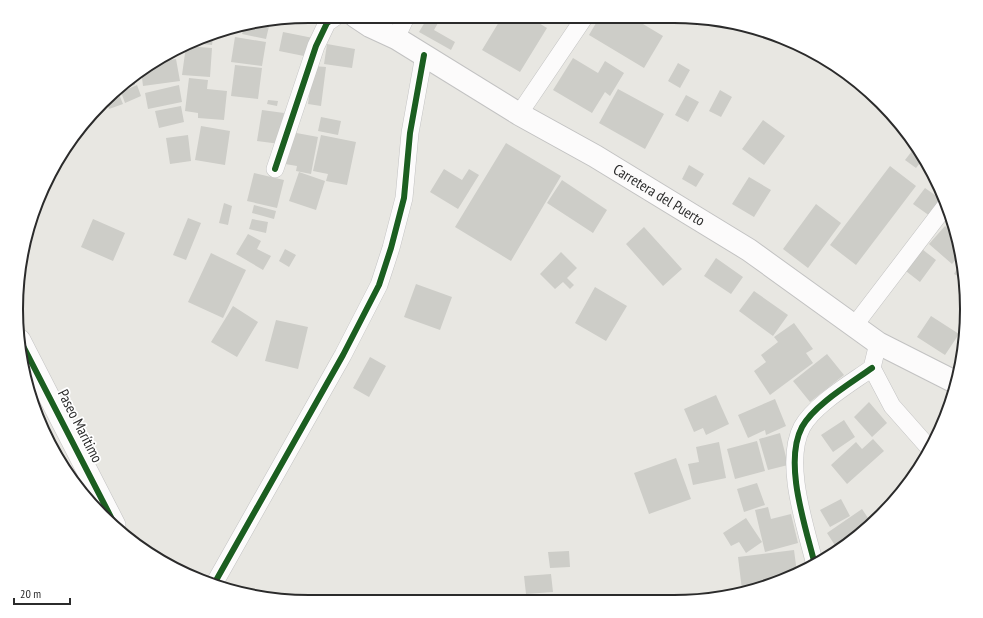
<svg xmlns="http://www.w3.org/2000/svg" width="983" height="618" viewBox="0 0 983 618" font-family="'PT Sans Narrow',sans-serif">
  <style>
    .building { fill: #cdcdc8 }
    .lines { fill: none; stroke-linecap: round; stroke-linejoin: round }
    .minor-casing { stroke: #c2c2c2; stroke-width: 18 }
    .tertiary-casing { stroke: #c2c2c2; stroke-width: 22 }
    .secondary-casing { stroke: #c2c2c2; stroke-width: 24 }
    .minor { stroke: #fcfbfb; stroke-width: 17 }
    .tertiary { stroke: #fcfbfb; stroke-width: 21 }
    .secondary { stroke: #fcfbfb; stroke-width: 22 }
    .cycleway-casing { stroke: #fff; stroke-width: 8 }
    .cycleway { stroke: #1b5e20; stroke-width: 6 }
    .labels { text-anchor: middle; stroke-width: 3.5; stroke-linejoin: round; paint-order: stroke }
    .street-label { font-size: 15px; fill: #2b2b2b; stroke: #fff }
    .rim { fill: none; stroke: #2b2b2b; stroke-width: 2 }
  </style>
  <rect width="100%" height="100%" fill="#e8e7e2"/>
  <path class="building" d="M428 17 438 23 434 30 455 42 451 50 419 32Z
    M502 17H529L547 28 520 72 482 50Z
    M599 18H633L663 36 644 68 589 35Z
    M270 22 266 39 242 34 244 27Z
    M214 32 212 45 192 43 207 36Z
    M283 32 313 38 309 57 279 51Z
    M235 37 266 42 262 66 231 62Z
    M327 44 355 49 352 68 324 64Z
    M186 46 212 48 210 77 182 75Z
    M573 58 598 73 605 61 624 73 610 96 605 92 592 113 553 90Z
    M176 59 180 81 143 86 141 70 146 66 153 62Z
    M678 63 690 70 680 88 668 81Z
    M235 65 262 68 258 99 231 96Z
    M313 66 326 67 321 106 308 104Z
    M134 77 135 85 123 87 129 82Z
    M189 78 208 80 207 89 227 91 224 120 198 118V113L185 111Z
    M137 85 141 96 125 103 121 92Z
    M179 85 182 102 148 109 145 93Z
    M618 89 664 114 645 149 599 123Z
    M720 90 732 97 721 117 709 111Z
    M118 92 123 104 109 109 107 103Z
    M686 95 699 102 688 122 675 115Z
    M268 100 278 101 277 106 267 104Z
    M103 106 106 109 97 118 94 114Z
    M181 106 184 122 159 128 155 111Z
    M262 110 284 113 280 144 257 141Z
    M321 117 341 121 338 135 318 131Z
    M763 120 785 136 764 165 742 149Z
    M201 126 230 131 225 165 195 160Z
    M291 132 318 137 311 174 296 171 297 166 285 164Z
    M188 135 191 161 170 164 166 138Z
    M321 135 356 142 347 185 326 181 328 174 313 171Z
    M506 143 561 176 511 261 455 227Z
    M912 151 923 159 916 168 905 160Z
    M689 165 704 174 696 187 682 179Z
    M890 166 916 186 856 265 830 245Z
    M444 169 462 180 469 169 479 175 458 209 430 192Z
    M299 172 325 181 316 210 289 201Z
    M254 173 284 180 277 208 247 201Z
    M749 177 771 190 754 217 732 204Z
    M562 180 607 210 593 233 547 203Z
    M925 188 942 200 930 216 913 204Z
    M224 203 232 206 228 225 219 223Z
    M816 204 841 223 808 268 783 249Z
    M254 205 276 211 274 219 252 213Z
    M188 218 201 223 186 260 173 255Z
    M93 219 125 233 113 261 81 247Z
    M252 219 268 222 266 233 249 229Z
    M945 226 956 235 961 254 952 264 929 244Z
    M644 227 682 269 663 286 626 244Z
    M248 234 261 241 257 249 271 256 263 270 236 254Z
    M918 246 936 260 920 282 902 268Z
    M285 249 296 255 289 267 279 261Z
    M561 252 577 268 567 278 574 285 570 289 563 282 555 289 540 274Z
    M211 253 246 270 223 318 188 302Z
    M716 258 743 277 731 294 704 276Z
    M962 260 965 271V280L954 274Z
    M416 284 452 297 440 330 404 317Z
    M595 287 627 306 606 341 575 323Z
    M754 291 788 315 773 336 739 311Z
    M233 306 258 322 237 357 211 342Z
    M931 316 959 334 945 355 917 337Z
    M276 320 308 327 298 369 265 361Z
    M794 323 813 349 806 353 813 363 770 395 754 371 766 362 761 355 778 342 774 337Z
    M827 354 844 375 810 402 793 381Z
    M370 357 386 366 369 397 353 388Z
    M716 395 729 424 706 435 703 428 694 432 684 409Z
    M775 399 786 426 766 435 765 430 748 438 738 415Z
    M869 402 887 423 872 437 854 417Z
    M844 420 855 437 833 452 821 435Z
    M780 433 788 465 768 470 759 439Z
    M873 439 884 451 847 484 831 465 856 442 862 449Z
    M757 441 765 471 735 479 727 449Z
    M719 442 726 478 693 485 688 464 699 462 696 447Z
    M676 458 691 499 649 514 634 473Z
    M757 483 765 505 744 512 737 489Z
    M841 499 850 516 830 527 820 510Z
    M768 507 771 519 791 514 798 543 765 552 755 510Z
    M862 509 872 524 838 550 827 533Z
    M746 518 762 542 746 553 739 542 731 546 723 533Z
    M794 550 797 573 768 587 742 590 738 557Z
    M569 551 570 567 550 568 548 552Z
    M551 574 553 592 526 594 524 576Z"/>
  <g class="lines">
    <g class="minor-casing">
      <path id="minor" d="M396 38 406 17
        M519 114 584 18
        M275 169 316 46 327 23 337 16
        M854 326 947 204
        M878 343 872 368 892 406 930 449
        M815 565C806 528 783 463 802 427 814 405 851 383 872 368
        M214 584 343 355 379 285 391 248 404 198 410 133 424 55"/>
    </g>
    <g class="tertiary-casing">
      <path id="tertiary" d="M20 340 115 525"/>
    </g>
    <g class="secondary-casing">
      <g id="secondary">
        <path id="s1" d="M355 16 370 26 396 38 519 114 595 156 749 250 878 343 957 383"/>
      </g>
    </g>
    <use href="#minor" class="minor"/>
    <use href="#tertiary" class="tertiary"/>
    <use href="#secondary" class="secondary"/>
    <g class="cycleway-casing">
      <path id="cycleway" d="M275 169 316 46 327 23 337 16
        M20 340 115 525
        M815 565C806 528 783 463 802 427 814 405 851 383 872 368
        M214 584 343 355 379 285 391 248 404 198 410 133 424 55"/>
    </g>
    <use href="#cycleway" class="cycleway"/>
  </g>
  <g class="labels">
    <g class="street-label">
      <text dy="5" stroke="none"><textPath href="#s1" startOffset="353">Carretera del Puerto</textPath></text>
      <text transform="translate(80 426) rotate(63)" y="5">Paseo Marítimo</text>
    </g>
  </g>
  <path d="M0 0H983V618H0ZM309 23H674A286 286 0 0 1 960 309V309A286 286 0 0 1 674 595H309A286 286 0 0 1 23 309V309A286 286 0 0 1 309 23Z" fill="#fff" fill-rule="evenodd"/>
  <path class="rim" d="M309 23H674A286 286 0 0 1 960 309V309A286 286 0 0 1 674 595H309A286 286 0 0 1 23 309V309A286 286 0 0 1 309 23Z"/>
  <path d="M14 598v6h56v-6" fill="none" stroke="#2b2b2b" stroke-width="2"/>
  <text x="20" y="598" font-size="12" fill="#2b2b2b" stroke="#ffffff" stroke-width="3" paint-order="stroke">20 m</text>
</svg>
